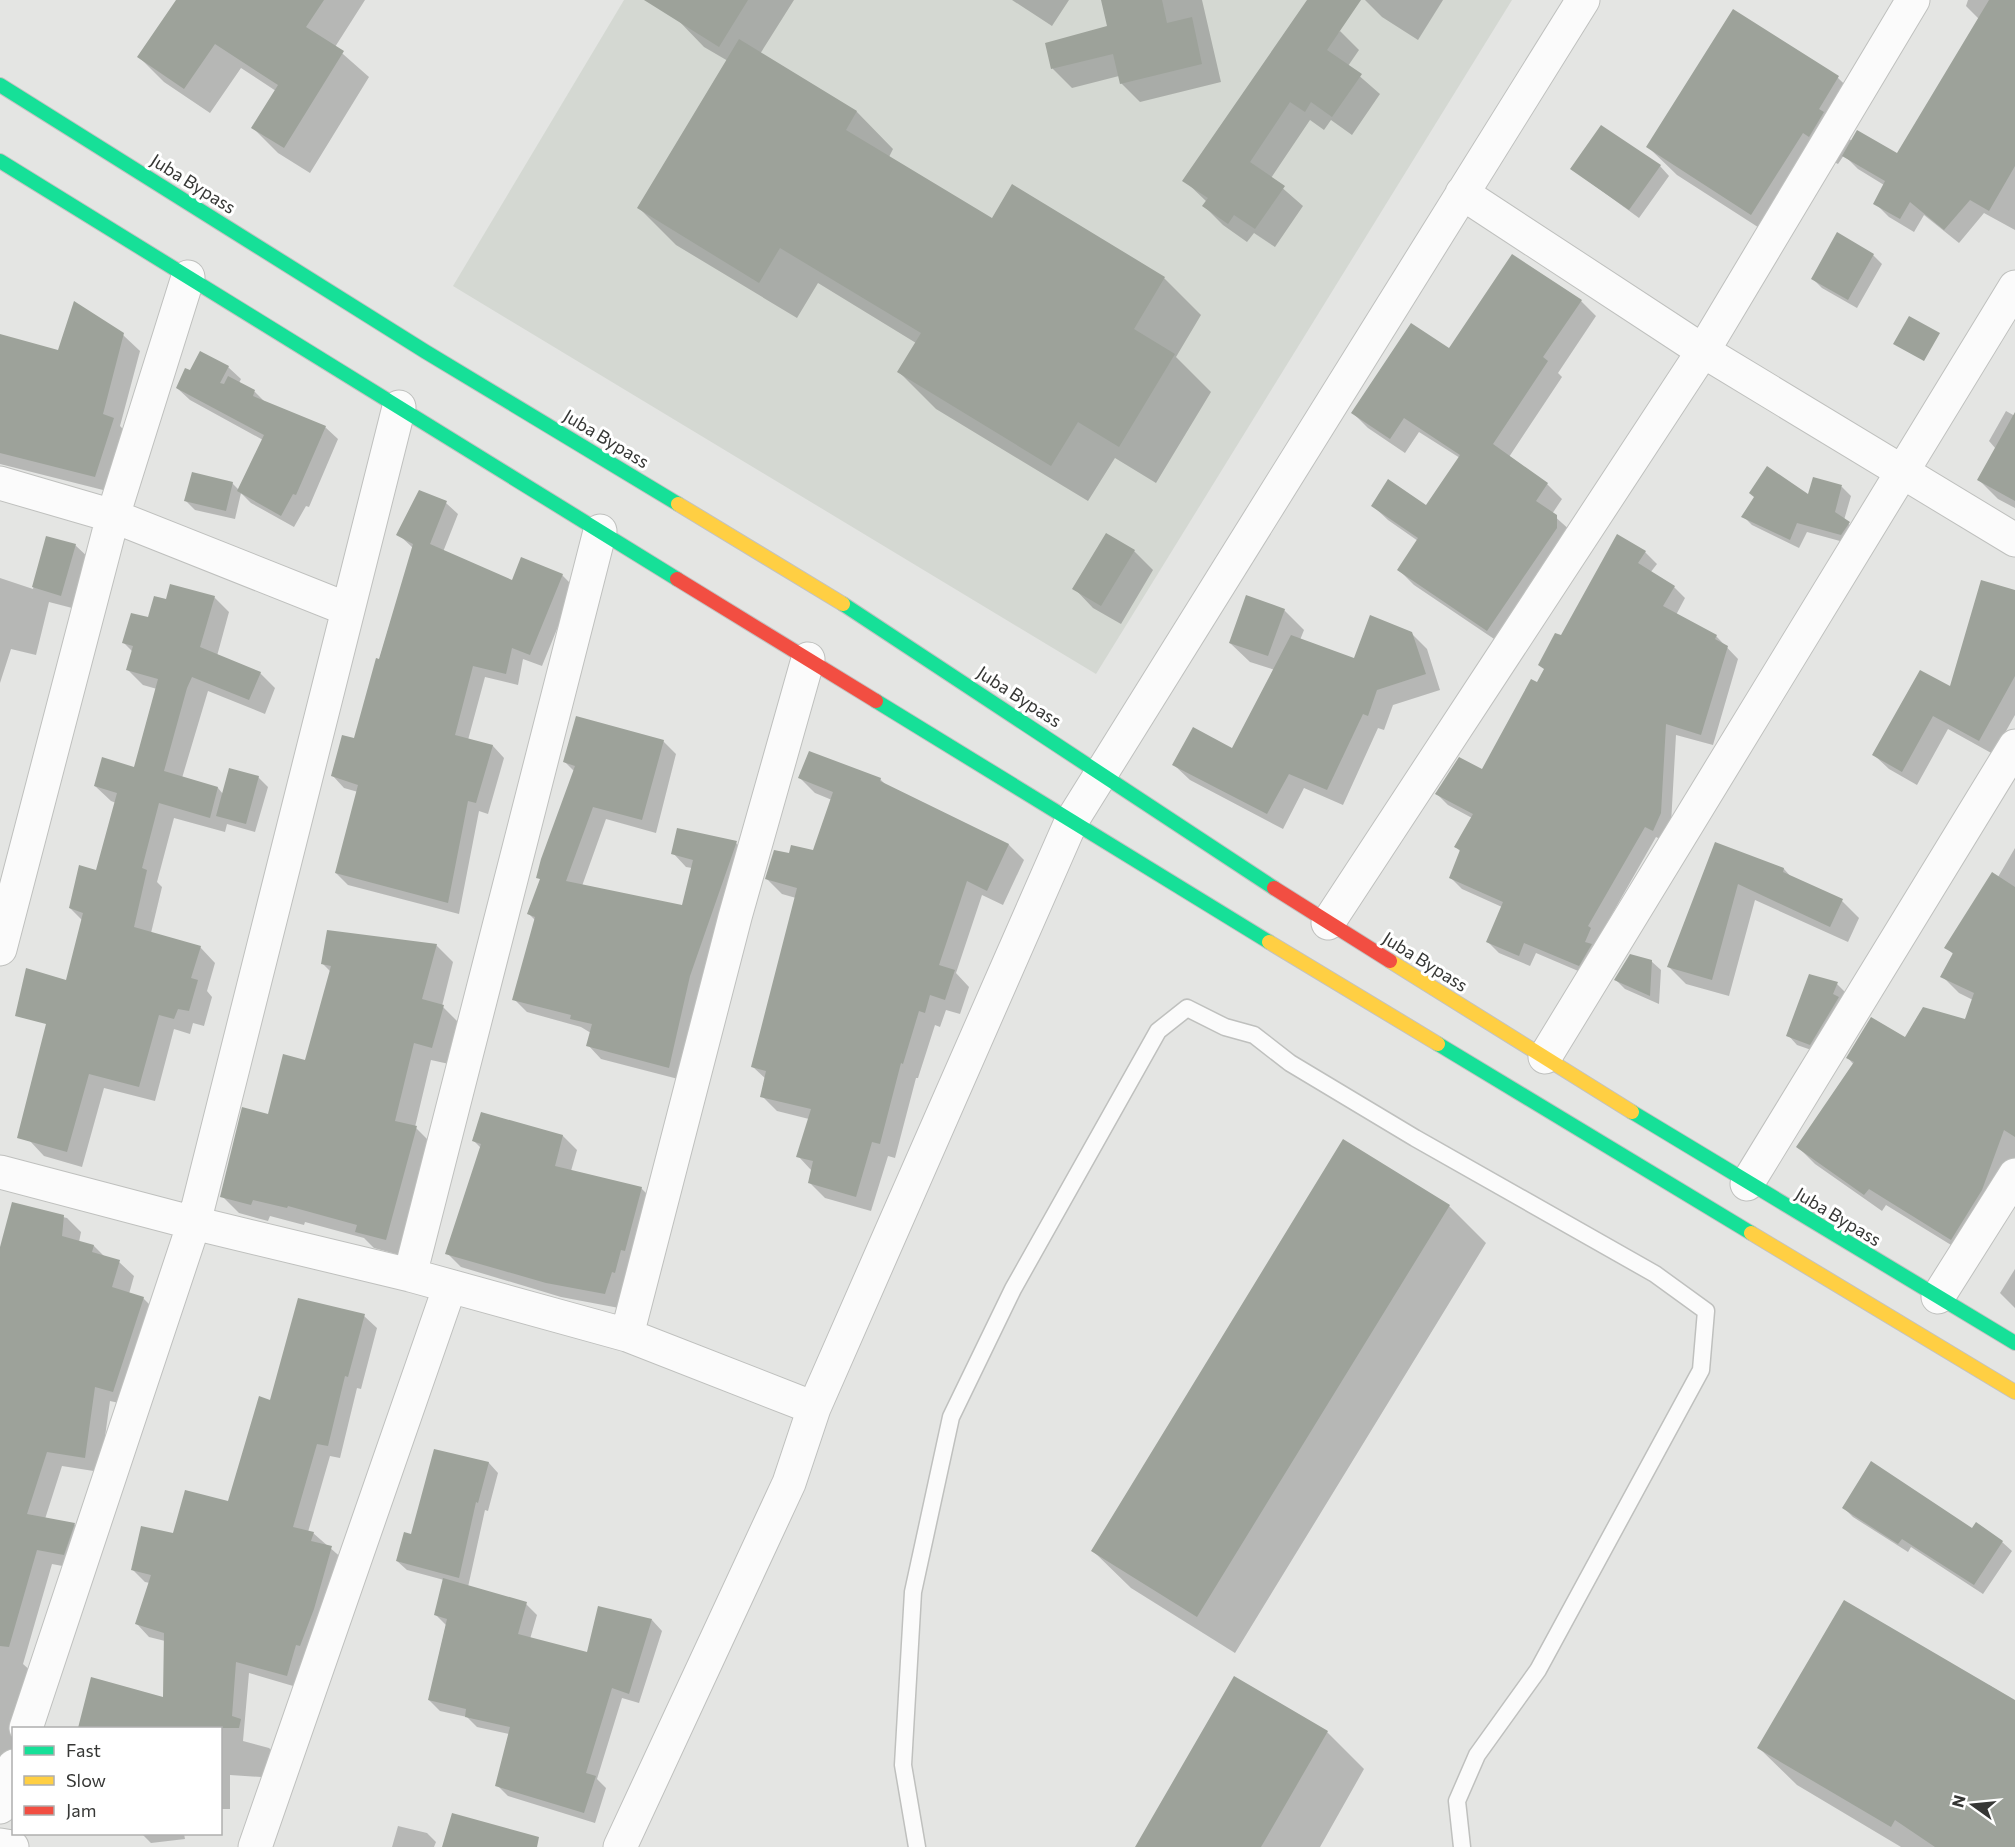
<svg xmlns="http://www.w3.org/2000/svg" width="2015" height="1847" viewBox="0 0 2015 1847" font-family="Commissioner,sans-serif">
  <style>
    .built { fill: #d4d8d2 }
    .shadow { fill: #0003 }
    .building { fill: #9da29a }
    .lines { fill: none; stroke-linecap: round; stroke-linejoin: round }
    .lane-casing { stroke: #bfc0be; stroke-width: 19 }
    .street-casing { stroke: #bfc0be; stroke-width: 35 }
    .fast-casing { stroke: #c2c2c1; stroke-width: 16 }
    .slow-casing { stroke: #c2c2c1; stroke-width: 16 }
    .jam-casing { stroke: #c2c2c1; stroke-width: 16 }
    .lane { stroke: #fbfbfb; stroke-width: 16 }
    .street { stroke: #fbfbfb; stroke-width: 33 }
    .fast { stroke: #16e098; stroke-width: 14 }
    .slow { stroke: #ffcf43; stroke-width: 14 }
    .jam { stroke: #f24e42; stroke-width: 14 }
    .labels { text-anchor: middle; stroke-width: 6; stroke-linejoin: round; paint-order: stroke }
    .street-label { font-size: 18px; fill: #363735; stroke: #fff }
  </style>
  <rect width="100%" height="100%" fill="#e4e5e3"/>
  <path class="built" d="M624 0H1512L1096 674 453 286Z"/>
  <path class="shadow" d="M178 0H365L335 47 369 77 310 173 278 153 253 128 276 91 241 68 210 113 164 82 139 57Z
    M687 0H794L760 54 857 112 893 149 889 157 992 220 1013 186 1164 278 1201 315 1176 357 1211 392 1156 483 1115 458 1088 501 936 409 899 372 916 343 818 283 797 318 676 245 639 208 728 61 704 47 676 18Z
    M1012 0H1069L1052 26Z
    M1102 0H1202L1221 82 1140 102 1121 83 1119 76 1072 88 1053 69 1046 44 1109 27Z
    M1365 0H1443L1418 40 1382 17Z
    M1968 0H2015V230L1984 213 1959 243 1924 215 1914 232 1889 217 1875 203 1884 185 1858 169 1844 155 1838 164 1832 161 1781 242 1677 175 1648 147 1734 11 1838 78 1867 106 1847 137 1852 141 1898 155 1979 19 1966 6Z
    M1340 31 1359 50 1348 66 1380 94 1352 135 1331 120 1324 130 1310 120 1271 178 1303 206 1275 247 1254 233 1247 242 1223 225 1204 206 1207 202 1184 180Z
    M1660 166 1669 176 1639 218 1572 169Z
    M1873 255 1882 264 1857 308 1822 288 1813 279Z
    M1581 301 1596 316 1558 373 1562 377 1509 457 1547 484 1562 499 1552 514 1572 532 1503 645 1414 585 1399 570 1418 541 1388 520 1372 505 1427 507 1460 458 1419 432 1405 453 1368 428 1353 413 1450 350Z
    M123 335 140 351 120 426 129 435 111 492 0 464V336L59 351Z
    M228 367 241 379 239 383 255 392 266 403 325 427 338 439 309 507 306 506 294 527 251 503 241 493 235 519 195 510 186 501 232 483 239 490 263 440 190 400 177 388 190 372Z
    M2006 411 2015 416V508L1998 499 1979 480 1996 449 1989 441Z
    M1842 487 1851 496 1844 520 1858 532 1851 544 1807 532 1799 548 1752 525 1743 516Z
    M446 503 458 514 443 552 513 582 522 559 562 575 574 587 542 666 523 659 518 685 485 677 468 740 493 746 504 758 488 814 479 811 459 914 348 885 336 873 358 792 344 788 333 776 355 740 413 548 398 534Z
    M1618 536 1645 552 1657 564 1650 573 1674 587 1685 598 1676 615 1716 636 1738 659 1713 745 1676 735 1671 824 1664 841 1656 837 1599 937 1601 940 1590 976 1536 953 1530 966 1499 953 1488 942 1502 907 1462 889 1451 878 1461 852 1456 847 1472 818 1448 805 1437 794 1483 771 1538 684Z
    M47 537 75 545 90 559 76 609 49 602 36 655 11 649 0 683V578L33 589Z
    M1134 551 1153 570 1121 624 1093 608 1074 588Z
    M2015 592V715L1993 754 1948 729 1917 785 1889 769 1874 755 1951 689Z
    M214 597 229 612 217 656 260 673 275 688 265 714 208 691 182 778 218 788 223 794 258 777 268 787 255 832 227 824 225 832 174 818 157 882 162 887 151 933 200 947 215 963 207 991 212 997 204 1026 193 1023 190 1034 174 1029 155 1101 104 1088 82 1167 44 1156 29 1140 83 921 70 908 98 872 116 803 111 801 95 786 135 769 157 689 143 685 128 670 133 652 124 643 167 601Z
    M1284 610 1304 630 1300 640 1355 660 1411 633 1427 649 1440 690 1393 705 1384 730 1378 728 1343 805 1304 788 1283 829 1190 780 1174 765 1233 750 1275 670 1250 662 1230 643Z
    M663 741 676 754 656 833 606 819 582 886 683 906 692 868 686 867 673 853 736 843 749 856 682 1080 601 1059 588 1045 591 1033 581 1027 527 1012 514 999 535 920 528 913 541 880 538 877 575 772 565 762Z
    M800 778 880 779 886 785 1009 845 1024 860 1003 905 982 895 956 973 969 987 960 1014 946 1010 940 1027 935 1025 918 1078H916L895 1158 888 1156 871 1211 825 1198 809 1182 812 1171 798 1156 809 1119 777 1111 762 1096 766 1079 753 1067 796 898 782 894 767 879 790 855 814 851 832 800 815 793Z
    M1716 844 1784 869 1792 878 1842 901 1859 918 1848 942 1755 900 1729 996 1686 984 1669 967Z
    M2015 848V1163L1969 1256 1886 1205 1882 1211 1815 1164 1798 1147 1854 1065 1848 1058 1966 1020 1973 1000 1959 993 1942 976 1954 955 1946 947 1998 877Z
    M436 945 453 962 442 1006 460 1024 449 1064 431 1060 415 1127 433 1145 403 1256 374 1248 364 1238 305 1222 304 1225 270 1216 268 1221 239 1213 222 1196 306 1061 331 972 322 963Z
    M1651 961 1661 970 1659 1004 1625 989 1616 980Z
    M1837 984 1846 993 1820 1053 1797 1045 1788 1035Z
    M482 1113 563 1136 577 1150 571 1171 641 1188 655 1202 619 1308 561 1297 461 1267 447 1253 481 1148 474 1141Z
    M1449 1206 1486 1243 1235 1653 1131 1588 1093 1551Z
    M24 1207 67 1218 81 1232 79 1242 94 1246 105 1257 119 1262 134 1276 129 1294 143 1298 158 1313 128 1405 110 1401 100 1472 62 1466 45 1519 74 1524 88 1539 78 1569 52 1564 23 1664 41 1680 14 1728V1753L0 1767V1253Z
    M2015 1269V1308L2000 1293Z
    M364 1316 377 1328 361 1389 357 1388 340 1458 330 1456 308 1532 313 1533 344 1560 300 1688 249 1673 243 1741 269 1748 282 1760 276 1778 230 1775V1809H220V1728H79L93 1679 165 1699V1641L149 1637 137 1624 150 1583 145 1582 132 1569 174 1535 229 1503 271 1402Z
    M435 1451 489 1463 498 1473 488 1511 485 1510 468 1587 526 1604 537 1615 530 1639 588 1654 652 1620 662 1631 639 1703 622 1698 597 1779 606 1788 595 1823 508 1796 497 1785 509 1734 477 1727 467 1717 440 1711 429 1700 446 1625 435 1614 444 1580 407 1570 397 1561 412 1536Z
    M1844 1508 1973 1530 2002 1542 2012 1551 1983 1594 1911 1547 1908 1552 1853 1517Z
    M1989 1685 2015 1702V1847H1901L1797 1785 1759 1748Z
    M1327 1732 1364 1769 1320 1847H1137Z
    M398 1826 427 1833 436 1842 434 1847H392Z
    M142 1834H184L185 1839 151 1843Z"/>
  <path class="building" d="M176 0H324L306 27 344 51 284 148 251 128 278 85 215 44 184 89 137 57Z
    M644 0H748L719 47Z
    M1101 0H1162L1167 23 1192 17 1202 64 1120 84 1113 54 1051 69 1045 43 1107 26Z
    M1307 0H1361L1327 50 1362 74 1332 117 1311 102 1305 112 1290 102 1250 162 1285 186 1255 229 1234 215 1228 224 1202 206 1208 198 1182 181Z
    M1989 0H2015V166L1989 211 1970 200 1944 230 1910 202 1900 219 1873 204 1885 181 1842 156 1857 130 1897 153Z
    M1733 9 1839 76 1819 109 1824 112 1809 137 1803 133 1751 215 1646 147Z
    M739 39 857 111 846 130 992 218 1012 184 1165 277 1134 329 1175 354 1119 447 1078 422 1051 466 897 372 921 333 780 248 759 283 637 208Z
    M1601 125 1661 165 1629 210 1570 169Z
    M1837 232 1874 254 1848 300 1811 279Z
    M1512 254 1582 300 1543 357 1548 361 1493 444 1548 483 1536 501 1557 515V528L1487 631 1397 570 1418 538 1371 506 1388 479 1426 505 1460 455 1404 418 1390 439 1351 413 1411 323 1449 348Z
    M74 301 124 333 103 414 114 418 95 477 0 453V334L58 350Z
    M1909 316 1940 333 1924 361 1893 344Z
    M200 351 229 366 220 383 224 384 228 376 255 390 253 396 326 426 296 495 293 494 281 516 237 491 264 435 176 388 185 368 190 370Z
    M2015 412V501L1977 480Z
    M1767 466 1808 494 1813 477 1842 485 1835 512 1850 522 1841 535 1797 523 1790 540 1741 517 1754 497 1749 493Z
    M192 472 233 482 226 511 184 501Z
    M419 490 447 501 430 544 512 580 521 557 563 574 530 655 512 648 506 674 473 666 455 735 493 745 476 803 468 801 448 903 335 873 358 785 331 776 342 735 354 738 376 658 379 659 413 544 396 535Z
    M1106 533 1135 550 1101 606 1072 589Z
    M1617 534 1646 551 1638 563 1675 586 1663 606 1717 635 1715 639 1728 646 1701 735 1666 724 1661 813 1653 831 1645 827 1588 926 1591 928 1585 942 1592 944 1579 966 1524 943 1519 956 1486 942 1503 902 1449 878 1460 850 1454 847 1473 814 1435 794 1459 757 1482 769 1531 679 1537 682 1544 669 1538 665 1555 633 1561 635Z
    M46 536 76 544 61 596 32 587Z
    M1981 580 2015 590V676L1979 741 1933 716 1902 772 1872 755 1920 670 1950 686Z
    M170 584 215 596 200 647 261 672 249 700 192 677 187 688 164 771 218 787 210 818 159 803 142 868 147 870 134 927 201 946 191 978 198 980 189 1011 178 1009 174 1019 159 1015 139 1087 89 1074 67 1152 17 1138 46 1024 15 1016 26 968 66 980 83 913 69 908 79 865 96 870 117 793 94 786 102 757 134 767 158 679 126 670 133 646 122 643 131 613 148 617 154 596 166 599Z
    M1246 595 1285 609 1268 656 1229 643Z
    M1370 615 1412 632 1426 674 1377 690 1368 716 1363 714 1327 790 1289 774 1267 814 1172 765 1193 727 1232 748 1291 635 1354 658Z
    M576 716 664 740 642 820 593 807 566 881 682 905 693 860 671 854 677 828 737 841 690 976 669 1068 586 1046 592 1024 570 1019 571 1015 512 1000 535 917 527 914 540 879 536 878 541 859 575 766 563 762Z
    M809 751 881 778 880 781 1009 844 987 891 967 881 939 965 955 970 945 1000 930 995 925 1013 919 1011 903 1064 901 1063 880 1144 872 1142 856 1197 808 1183 813 1161 796 1157 811 1109 760 1097 766 1071 751 1067 797 888 765 879 774 850 789 853 791 845 813 850 833 792 798 778Z
    M229 768 259 776 246 824 216 816Z
    M1715 842 1784 868 1783 872 1843 899 1830 927 1738 884 1712 980 1667 967Z
    M1992 872 2015 887V1137L2004 1130 1982 1190 1951 1240 1869 1189 1864 1195 1796 1147 1854 1062 1846 1058 1871 1017 1905 1037 1923 1007 1965 1019 1974 993 1940 977 1953 953 1944 948Z
    M327 930 437 944 422 999 444 1005 432 1048 414 1043 395 1121 417 1126 386 1240 355 1232 357 1225 288 1206 287 1208 253 1200 251 1205 220 1197 242 1107 268 1114 283 1054 305 1060 331 966 321 964Z
    M1630 954 1652 960 1650 996 1614 980Z
    M1809 974 1838 982 1833 994 1839 997 1810 1045 1786 1036Z
    M481 1112 563 1135 555 1166 642 1187 625 1251 621 1250 615 1273 612 1272 605 1294 546 1283 445 1254 481 1144 472 1141Z
    M1343 1139 1450 1205 1197 1617 1091 1551Z
    M12 1202 64 1215 62 1236 94 1245 92 1252 120 1260 112 1287 144 1297 113 1392 95 1387 85 1458 47 1452 27 1514 75 1523 64 1555 37 1550 9 1647 0 1646V1247Z
    M298 1298 365 1314 348 1377 345 1376 328 1446 317 1444 293 1527 314 1532 311 1541 332 1546 314 1609 300 1646 296 1645 287 1676 236 1662 232 1716 241 1719 239 1728H78L91 1677 163 1697 164 1633 135 1624 151 1575 131 1570 141 1526 173 1533 185 1490 228 1501 259 1396 270 1400Z
    M434 1449 489 1462 478 1503 476 1502 459 1578 396 1561 404 1532 411 1534Z
    M1871 1461 1972 1528 1976 1522 2003 1541 1974 1585 1902 1539 1898 1544 1842 1508Z
    M443 1578 527 1602 518 1634 587 1652 598 1606 652 1619 629 1694 612 1688 586 1773 596 1776 584 1813 495 1786 510 1727 465 1717 466 1709 428 1700 447 1619 434 1615Z
    M1844 1600 2015 1700V1847H1935L1895 1820 1891 1827 1757 1748Z
    M1234 1676 1328 1731 1261 1847H1135Z
    M452 1813 539 1837 537 1847H442Z"/>
  <g class="lines">
    <g class="lane-casing">
      <path id="lane" d="M917 1847 903 1765 913 1592 951 1417 1013 1289 1158 1031 1187 1008 1225 1027 1254 1035 1290 1063 1415 1138 1655 1274 1706 1311 1701 1370 1538 1670 1477 1755 1457 1801 1462 1847"/>
    </g>
    <g class="street-casing">
      <path id="street" d="M1462 193 1703 351 2015 540
        M0 483 113 516 347 609
        M1328 923 1703 351 1913 0
        M0 949 113 516 188 277
        M1545 1057 2015 287
        M0 1172 194 1223 410 1275 627 1335 814 1408
        M1747 1184 2015 746
        M410 1275 600 531
        M1938 1297 2015 1175
        M627 1335 735 917 808 659
        M26 1728 194 1223 399 407
        M0 1807 14 1766
        M0 1845 12 1847
        M255 1847 450 1286
        M620 1847 789 1483 814 1408 1071 822 1583 0"/>
    </g>
    <g class="fast-casing">
      <path id="fast" d="M0 85 426 352 678 504
        M0 161 677 579
        M843 604 1274 888
        M876 701 1269 942
        M1438 1044 1751 1233
        M1632 1112 2015 1343"/>
    </g>
    <g class="slow-casing">
      <path id="slow" d="M678 504 843 604
        M1269 942 1438 1044
        M1390 961 1632 1112
        M1751 1233 2015 1392"/>
    </g>
    <g class="jam-casing">
      <path id="jam" d="M677 579 876 701
        M1274 888 1390 961"/>
    </g>
    <use href="#lane" class="lane"/>
    <use href="#street" class="street"/>
    <use href="#fast" class="fast"/>
    <use href="#slow" class="slow"/>
    <use href="#jam" class="jam"/>
  </g>
  <g class="labels">
    <g class="street-label">
      <text transform="translate(193 184) rotate(32)" y="6">Juba Bypass</text>
      <text transform="translate(606 439) rotate(31)" y="6">Juba Bypass</text>
      <text transform="translate(1019 697) rotate(33)" y="6">Juba Bypass</text>
      <text transform="translate(1425 962) rotate(32)" y="6">Juba Bypass</text>
      <text transform="translate(1838 1217) rotate(31)" y="6">Juba Bypass</text>
    </g>
  </g>
  <rect x="12" y="1727" width="210" height="108" fill="#ffffff" stroke="#afafae" stroke-width="1.5"/>
  <rect x="24" y="1746" width="30" height="9" fill="#16e098" stroke="#afafae" stroke-width="1.5"/>
  <text x="66" y="1757" font-size="18" fill="#363735">Fast</text>
  <rect x="24" y="1776" width="30" height="9" fill="#ffcf43" stroke="#afafae" stroke-width="1.5"/>
  <text x="66" y="1787" font-size="18" fill="#363735">Slow</text>
  <rect x="24" y="1806" width="30" height="9" fill="#f24e42" stroke="#afafae" stroke-width="1.5"/>
  <text x="66" y="1817" font-size="18" fill="#363735">Jam</text>
  <g transform="translate(1973 1805) rotate(285)" stroke="#ffffff" stroke-width="4.5" paint-order="stroke">
  <path d="M0-4.5L10 22L0 15L-10 22Z" fill="#363735"/>
  <text y="-9" font-size="16" font-weight="bold" text-anchor="middle" fill="#363735">N</text>
  </g>
</svg>
